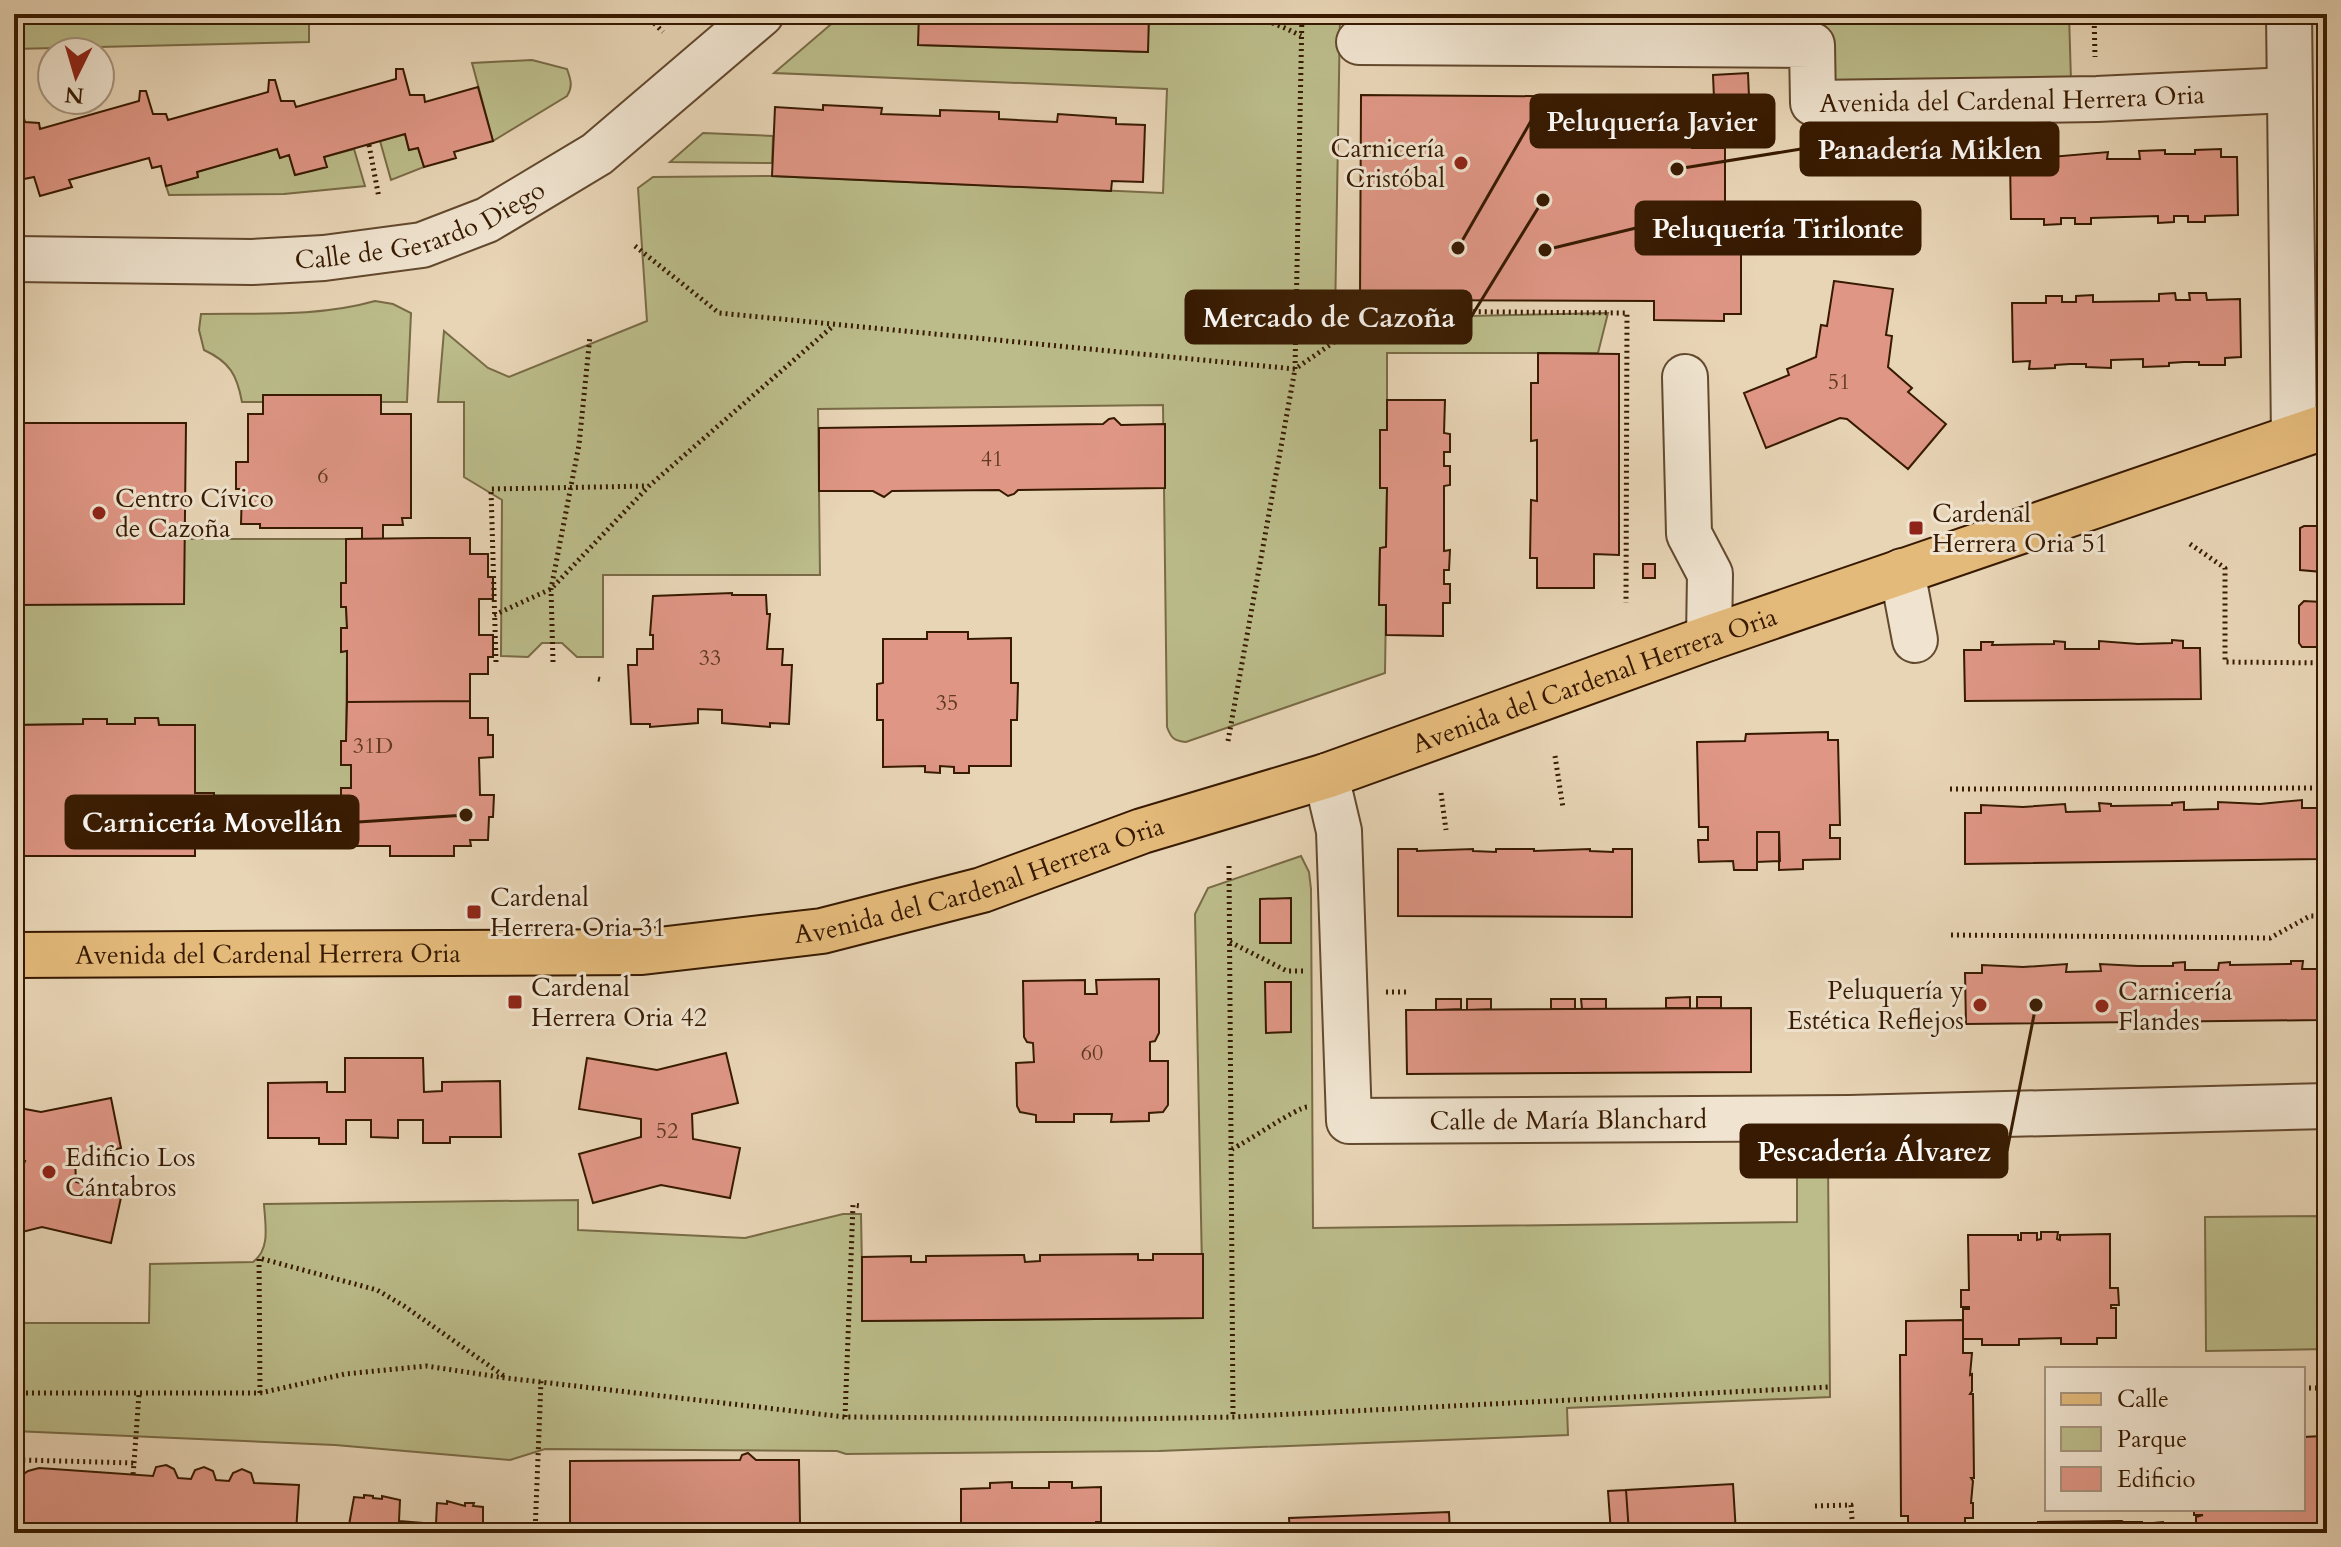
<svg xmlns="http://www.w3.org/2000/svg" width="2341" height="1547" viewBox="0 0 2341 1547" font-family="Cardo,serif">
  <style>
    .green { fill: #bbbc8a; stroke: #796b46; stroke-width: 2 }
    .building { fill: #df9685; stroke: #371a01; stroke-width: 2 }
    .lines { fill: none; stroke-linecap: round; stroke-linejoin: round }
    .minor-casing { stroke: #63492e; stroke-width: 48 }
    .major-casing { stroke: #371a01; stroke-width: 48 }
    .path { stroke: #371a01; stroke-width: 5; stroke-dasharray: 2 4; stroke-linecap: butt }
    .minor { stroke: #f0e4d0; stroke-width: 44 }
    .major { stroke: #e4ba7b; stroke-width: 44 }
    .poi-dot { fill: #8f2418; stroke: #f0e4d0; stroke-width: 3 }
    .labels { text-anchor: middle; stroke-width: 6; stroke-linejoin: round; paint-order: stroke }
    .number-label { font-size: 22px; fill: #613922 }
    .street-label { font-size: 26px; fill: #371a01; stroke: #f0e4d0 }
    .poi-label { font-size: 26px; fill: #371a01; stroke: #f0e4d0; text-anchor: start }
    .leader { fill: none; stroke: #371a01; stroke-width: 3 }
    .callout-dot { fill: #371a01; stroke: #f0e4d0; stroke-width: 3 }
    .callout { fill: #371a01; stroke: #371a01; stroke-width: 3 }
    .callout-label { font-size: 28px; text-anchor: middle; font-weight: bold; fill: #fff }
  </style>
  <rect width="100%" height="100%" fill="#e8d5b6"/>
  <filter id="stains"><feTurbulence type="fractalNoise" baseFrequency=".0025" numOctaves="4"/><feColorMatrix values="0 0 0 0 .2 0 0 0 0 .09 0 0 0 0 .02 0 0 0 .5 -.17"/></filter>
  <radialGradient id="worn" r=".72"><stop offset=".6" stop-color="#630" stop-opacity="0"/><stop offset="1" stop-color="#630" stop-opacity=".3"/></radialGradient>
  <path class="green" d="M14 14H309V42L14 49Z
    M843 14H919V45L1147 52 1149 16 1219 19V14H2069L2071 81 1826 83 1822 16 1340 17 1335 319 1608 313 1598 353H1387V430L1380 431V487L1387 488 1386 547 1380 548 1379 605H1386L1385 673 1186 742C1174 741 1171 738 1167 727L1163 405 818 409 820 575H603V657H577L562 643H542L528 657 501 656 502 500 464 477V402H438L444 331 488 368 509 377 647 321 638 188 653 177 772 176 1163 193 1167 89 774 73Z
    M532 60 567 69C571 80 573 87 567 96L493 141 472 63Z
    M703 133 773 136 772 163 670 162Z
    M405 134 409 150 418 148 424 167 391 180 380 141Z
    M277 149 280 158 289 155 295 175 326 167 324 157 354 149 365 186 284 194 169 195 166 186 198 177 197 172Z
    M375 301 393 304 411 313 407 402H242C237 375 230 362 204 350L199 330 201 314C258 313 319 317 375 301Z
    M184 539H346V583H341V606L346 607 347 628 341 629V651H347L346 741 341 742V764L351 765V788H341V807L214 806V793H195V726L159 725 158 718H135V724H107L106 719H84L83 724 14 725V605Z
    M1301 856 1309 872 1311 889 1313 1228 1797 1222V1159L1828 1160 1830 1397 1567 1408 1568 1435 1159 1451 846 1454 837 1451 545 1449 510 1460 335 1445 14 1431V1323H149L150 1264 253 1262C271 1249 265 1224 264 1204L578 1200V1230L745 1238 843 1214H861L863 1321 1203 1318 1195 914 1208 888Z
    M2327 1216V1349L2206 1351 2205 1217Z"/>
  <path class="building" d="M919 14H1149L1148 52 918 45Z
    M1149 14H1213V17Z
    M396 69H403L410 95H424L425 102 478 87 493 141 454 152 456 158 424 167 418 148 409 150 405 134 324 157 327 167 295 175 289 155 280 158 277 149 197 172 198 177 166 186 161 166 152 168 149 158 69 180 72 187 40 196 34 177 24 179 22 169 14 171V102L19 101 25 122 39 123 40 129 139 101 140 91H146L153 114H166L168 120 268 92 269 80H275L281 101H294L296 107 396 79Z
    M1748 73 1750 121 1715 122 1713 75Z
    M1361 95 1653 97V110H1659V114L1696 115 1692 148H1725V236H1741V314H1724V321L1654 320V301L1360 300Z
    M823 105 882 108 881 114 940 116V110L999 112V119L1057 122 1058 114 1116 118V124L1145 125 1143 182 1112 181 1111 191 772 176 775 107 823 110Z
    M2221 149V157H2237L2238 215 2205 216V222H2188V216H2174V222L2158 223V216L2091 218V224H2075V218H2061V224L2044 225V219H2011L2010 161H2026V153L2051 152V157L2108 152 2107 159H2140L2139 151 2165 150V154H2195V150Z
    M1834 281 1893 289 1886 335 1892 336 1888 367 1912 388 1908 392 1946 424 1908 469 1847 419 1840 418 1766 448 1744 393 1789 375 1787 369 1816 357 1821 325 1827 326Z
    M2175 293 2176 300H2190L2189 293H2206L2207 300 2240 299 2241 357 2225 358V365H2199V362H2184L2169 363V366L2143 367V359L2111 360V368L2086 367V364H2070L2055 365V368L2029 369 2030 361 2013 362 2012 303H2046V296H2062V302H2076V296L2093 295V302L2159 301V294Z
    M1538 353 1619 354V555L1594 554V588H1537V558H1530L1531 500 1537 501V440L1531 441V383H1538Z
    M263 395H381V414H411V518H402L403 525H383V539H362V528H260V524H241L242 489H236V462H248V414H263Z
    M1387 400H1445L1444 433 1450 434V452H1444V466H1450V485L1444 486V551L1450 550 1449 570H1444V584H1450V603H1443V636L1386 635V605H1379L1380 548 1386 547 1387 488H1380V430H1387Z
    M1114 418 1121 425 1165 424V488L1018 490 1014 494 1008 496 999 490 892 491 884 497 873 491H819V428L1103 424 1109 419Z
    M14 423H186L184 604 14 605Z
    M2304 526H2327V647H2302L2299 643V606L2304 601 2322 602V572L2300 570V528Z
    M429 538H470V554H488V577H493V599H479V635H493V657H488V674H470V701L347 702V651L341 652V628H347L346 607H341V583H346V539Z
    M1643 564H1655V578H1643Z
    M732 593V595H766L767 614H770L767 649H783L782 665H792L789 724 770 723V727L722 723V710L698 709V723L650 727V724H631L628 665H637V649H653V635H650L653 596Z
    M927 632H968V639L1011 638V683H1018L1017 720H1011V766H969V773H954V767L940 766V773L925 772V766L883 767V720H877V684L883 683V639H927Z
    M2172 640 2183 641V648H2200L2201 699 1965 701 1964 650H1981V642H1993L1992 645 2054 644V641L2065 642V649H2099V641L2138 644 2172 643Z
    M470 701V718H488V735H493V757L479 758 480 795H494L493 817H489L488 840H470L471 846H454V856H390V846H351V834H347V812L341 811V788H351V765H341V741H346L347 702Z
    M135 718H158L159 725H195V793H214V811H210V829L203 830 204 844H195V856H14V725L83 724V719H107V724H135Z
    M1828 732V740H1838L1840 825H1830V838H1840V859L1803 860V869L1779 870V832H1757V870H1734L1733 861 1699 862 1698 840H1708V827H1699L1697 742 1745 741 1746 734Z
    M2302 800V808H2319V859L1965 864V813H1981V805L2023 807 2065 804 2066 812 2100 811 2099 803 2111 804V806L2172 805V803L2184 802V810L2218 809V802L2260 804Z
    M1757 832H1779L1780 861 1757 862Z
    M1398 849H1417V851L1473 849V851L1496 852V849H1534V851L1590 849V851L1613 852V849H1632V917L1398 916Z
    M1291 898V943H1260V899Z
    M2291 961H2303L2302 969H2320V1020L1966 1024 1965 973H1982V965L2023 967 2067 964 2066 972 2101 971 2100 964 2138 966H2173V963L2185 962V970H2218L2219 963 2230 962V965L2291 964Z
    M1159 979V1033L1155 1041 1150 1042V1061H1168V1105L1163 1112 1149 1113V1121L1111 1122 1112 1114H1074V1122H1036V1115L1020 1112 1017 1106 1016 1063 1034 1062 1033 1043 1027 1042 1024 1037 1023 981 1085 980V994H1097L1096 980Z
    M1265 982H1291V1032L1266 1033Z
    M1690 997V1008H1666V998Z
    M1697 997H1721V1008H1697Z
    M1436 999H1461V1009L1436 1010Z
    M1467 999H1491V1009L1467 1010Z
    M1551 999H1575V1009H1551Z
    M1581 999H1606V1009H1582Z
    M1751 1008V1072L1407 1074 1406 1010Z
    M726 1053 738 1103 692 1114 693 1139 740 1148 730 1198 661 1185 593 1203 579 1154 641 1137V1119L579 1109 587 1058 657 1070Z
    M345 1058H423L424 1092 442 1091V1082L500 1081 501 1137H450V1143H423V1120H398V1138L371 1137V1120H346V1144H319V1138H268V1083L327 1082V1092H345Z
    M111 1098 121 1148 75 1158 76 1182 122 1193 111 1243 42 1227 14 1234V1181L24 1179 22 1168 25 1161 14 1159V1107L41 1112Z
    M2041 1232H2058L2057 1239 2060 1240V1235L2110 1234V1288H2118L2119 1305H2111V1308H2116V1338H2097V1344H2061V1338L2019 1339V1345H1982V1339H1963V1309H1969V1307H1961V1290H1969L1968 1235H2018V1240H2021V1233H2037V1240L2041 1239Z
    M1138 1254V1260H1153V1254H1203V1318L862 1321V1257L911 1256V1262H926V1256L1024 1255 1025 1262 1040 1261V1255Z
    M1963 1320V1353H1972L1970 1375 1972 1374V1391L1970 1394H1973L1974 1478H1971L1973 1481 1971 1503H1973V1518H1965V1533H1908V1516H1901L1900 1355H1906V1321Z
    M2323 1436 2327 1533H2196V1517L2203 1515H2194V1509H2303V1437Z
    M748 1453 756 1460H799L800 1524 642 1525 641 1529 629 1531 625 1529V1525H570V1461L740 1460 742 1455Z
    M166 1465 174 1469 178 1478 191 1479 195 1470 204 1467 213 1471 216 1480 229 1481 233 1473 242 1469 251 1473 254 1483 299 1485 296 1533H15L14 1481 28 1471 39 1468 153 1476 156 1467Z
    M1012 1482V1488H1049V1482H1072V1488L1101 1487V1522H1096V1533H967L966 1524H961V1489L990 1488V1483Z
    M1733 1484 1736 1533H1629L1626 1490Z
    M1626 1490 1629 1533H1611L1608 1491Z
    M364 1495 373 1496V1498L382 1499V1496L400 1500 399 1521 436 1524 437 1503 447 1504V1501L465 1506V1503H474L473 1506 483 1507V1533H352V1525H349L354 1497 364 1498Z
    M1449 1512 1450 1533H1290L1289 1518Z
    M2122 1521 2126 1524 2125 1522H2142V1524L2163 1522 2164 1531 2196 1529V1533H1965L1998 1532 1997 1523H2013V1526L2035 1523 2038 1525V1522Z"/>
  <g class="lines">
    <g class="minor-casing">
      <g id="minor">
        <path d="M2289 14 2294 437"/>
        <path id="s1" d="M1359 42 1812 45 1813 103 2097 99 2289 90"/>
        <path id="s2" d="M14 259 252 262 324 258 422 245 487 220 597 154 761 14"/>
        <path d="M1685 377 1689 534 1710 574 1709 638"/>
        <path d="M1902 571 1915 640"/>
        <path id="s3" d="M1326 776 1339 831 1349 1121 1849 1118 2327 1106"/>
      </g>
    </g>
    <g class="major-casing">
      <g id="major">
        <path id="s4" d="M14 955 642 952 822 931 982 890 1142 831 1326 776 1709 638 2327 426"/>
      </g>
    </g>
    <path class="path" d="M2094 14 2095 57
      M650 19 663 32
      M1219 19C1253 15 1271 20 1301 36
      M369 145 379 198
      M635 246 719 313 1295 369 1379 311 1627 313 1626 603
      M2190 544 2225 568V662L2327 663
      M494 615 551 589 649 486 833 326
      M496 662 491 489 648 486
      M553 662 551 589 579 445 590 336
      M598 679 603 680
      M1228 741 1295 369 1302 14
      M1555 756 1563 808
      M1950 789 2327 788
      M1441 793 1446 830
      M1229 866 1233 1417
      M1951 935 2270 938 2310 916H2327
      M1230 942 1287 971H1303
      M1386 992H1406
      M1232 1149C1247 1142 1296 1108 1307 1107
      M2303 1388H2327
      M14 1393H260L345 1374 426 1366 506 1378 845 1417 1129 1419 1233 1417 1829 1387
      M260 1393 259 1258 377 1290 404 1306 504 1376
      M845 1417 853 1205 861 1206
      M134 1463 139 1394
      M14 1468 24 1460 134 1463 133 1475
      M1815 1506 1851 1505 1853 1533
      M535 1533 541 1381"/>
    <use href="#minor" class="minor"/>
    <use href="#major" class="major"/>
  </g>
  <g class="poi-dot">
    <circle cx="1461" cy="163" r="8"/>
    <circle cx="99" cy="513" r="8"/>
    <rect x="1908" y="520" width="16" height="16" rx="4"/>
    <rect x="466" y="904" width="16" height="16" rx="4"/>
    <rect x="507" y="994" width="16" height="16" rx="4"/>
    <circle cx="1980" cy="1005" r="8"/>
    <circle cx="2102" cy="1006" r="8"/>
    <circle cx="49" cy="1172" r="8"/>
  </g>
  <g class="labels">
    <g class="number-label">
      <text x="1839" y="389">51</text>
      <text x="992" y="466">41</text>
      <text x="323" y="483">6</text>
      <text x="710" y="665">33</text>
      <text x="947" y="710">35</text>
      <text x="373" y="753">31D</text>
      <text x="1092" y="1060">60</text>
      <text x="667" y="1138">52</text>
    </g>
    <g class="street-label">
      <text dy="9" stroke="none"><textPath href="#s1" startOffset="710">Avenida del Cardenal Herrera Oria</textPath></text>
      <text dy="9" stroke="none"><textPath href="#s2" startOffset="412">Calle de Gerardo Diego</textPath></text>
      <text dy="9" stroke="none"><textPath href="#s4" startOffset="1622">Avenida del Cardenal Herrera Oria</textPath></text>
      <text dy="9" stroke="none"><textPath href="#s4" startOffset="974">Avenida del Cardenal Herrera Oria</textPath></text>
      <text dy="9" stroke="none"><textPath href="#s4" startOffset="254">Avenida del Cardenal Herrera Oria</textPath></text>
      <text dy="9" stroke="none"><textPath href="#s3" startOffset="566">Calle de María Blanchard</textPath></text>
    </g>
    <g class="poi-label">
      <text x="1445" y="157" text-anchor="end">Carnicería<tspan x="1445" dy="30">Cristóbal</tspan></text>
      <text x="115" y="507">Centro Cívico<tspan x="115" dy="30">de Cazoña</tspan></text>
      <text x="1932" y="522">Cardenal<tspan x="1932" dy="30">Herrera Oria 51</tspan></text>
      <text x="490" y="906">Cardenal<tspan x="490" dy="30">Herrera Oria 31</tspan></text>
      <text x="531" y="996">Cardenal<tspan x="531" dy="30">Herrera Oria 42</tspan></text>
      <text x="1964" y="999" text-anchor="end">Peluquería y<tspan x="1964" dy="30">Estética Reflejos</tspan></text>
      <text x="2118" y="1000">Carnicería<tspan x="2118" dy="30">Flandes</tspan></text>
      <text x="65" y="1166">Edificio Los<tspan x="65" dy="30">Cántabros</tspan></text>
    </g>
  </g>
  <path class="leader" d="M1458 248L1531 121M1677 169L1801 149M1545 250L1636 228M1543 200L1471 317M466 815L358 822M2036 1005L2007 1151"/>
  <g class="callout-dot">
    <circle cx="1458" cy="248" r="8"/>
    <circle cx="1677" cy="169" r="8"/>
    <circle cx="1545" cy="250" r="8"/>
    <circle cx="1543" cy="200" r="8"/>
    <circle cx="466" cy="815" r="8"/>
    <circle cx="2036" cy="1005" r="8"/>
  </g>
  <g class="callout">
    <rect x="1531" y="95" width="243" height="52" rx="8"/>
    <rect x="1801" y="123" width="257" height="52" rx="8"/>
    <rect x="1636" y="202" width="284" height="52" rx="8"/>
    <rect x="1186" y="291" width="285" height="52" rx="8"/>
    <rect x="66" y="796" width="292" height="52" rx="8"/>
    <rect x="1741" y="1125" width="266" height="52" rx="8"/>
  </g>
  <g class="callout-label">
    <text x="1652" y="131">Peluquería Javier</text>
    <text x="1930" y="159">Panadería Miklen</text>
    <text x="1778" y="238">Peluquería Tirilonte</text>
    <text x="1329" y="327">Mercado de Cazoña</text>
    <text x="212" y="832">Carnicería Movellán</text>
    <text x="1874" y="1161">Pescadería Álvarez</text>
  </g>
  <rect width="2341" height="1547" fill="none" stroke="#e8d5b6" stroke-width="48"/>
  <rect x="16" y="16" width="2309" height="1515" fill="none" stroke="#371a01" stroke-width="4"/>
  <rect x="24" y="24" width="2293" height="1499" fill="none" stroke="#371a01" stroke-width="2"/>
  <rect x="2045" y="1367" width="260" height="144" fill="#f0e4d0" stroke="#a6937d" stroke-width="2"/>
  <rect x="2061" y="1393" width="40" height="12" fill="#e4ba7b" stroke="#a6937d" stroke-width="2"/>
  <text x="2117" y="1407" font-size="24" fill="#371a01">Calle</text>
  <rect x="2061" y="1427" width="40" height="24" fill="#bbbc8a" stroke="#a6937d" stroke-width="2"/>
  <text x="2117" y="1447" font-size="24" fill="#371a01">Parque</text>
  <rect x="2061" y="1467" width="40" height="24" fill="#df9685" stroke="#a6937d" stroke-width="2"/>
  <text x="2117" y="1487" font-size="24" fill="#371a01">Edificio</text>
  <g transform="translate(76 76) rotate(185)"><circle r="38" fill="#f0e4d0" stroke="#a6937d" stroke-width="2"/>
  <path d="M0-6L14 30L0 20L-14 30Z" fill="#8f2418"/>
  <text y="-12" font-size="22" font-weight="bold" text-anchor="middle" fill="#371a01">N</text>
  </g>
  <rect width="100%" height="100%" filter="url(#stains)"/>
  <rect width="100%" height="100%" fill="url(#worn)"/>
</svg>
